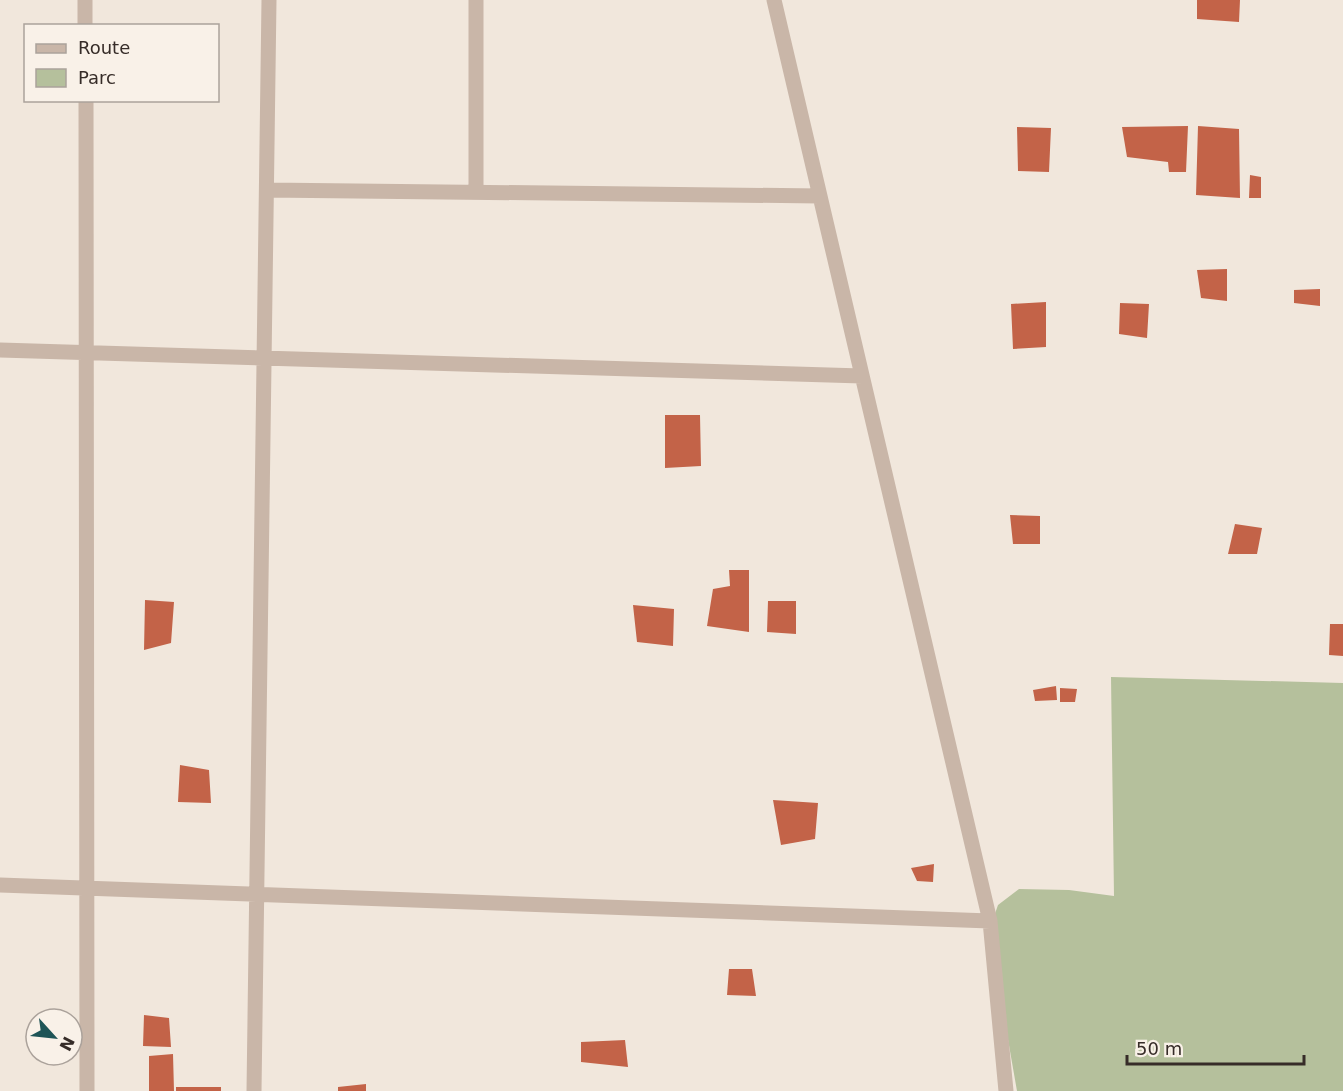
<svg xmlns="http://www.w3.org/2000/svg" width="1343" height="1091" viewBox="0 0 1343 1091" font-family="'DejaVu Sans',sans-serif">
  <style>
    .green { fill: #b5c09c }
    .building { fill: #c36348 }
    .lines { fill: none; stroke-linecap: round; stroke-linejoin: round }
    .minor { stroke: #c9b6a8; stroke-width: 15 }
  </style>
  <rect width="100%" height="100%" fill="#f1e7dc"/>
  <path class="green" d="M1111 677 1343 683V1091H1017L989 931 998 905 1019 889 1069 890 1114 896Z"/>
  <path class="building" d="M1197 0H1240L1239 22 1197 19Z
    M1188 126 1186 172H1169L1168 162 1127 157 1122 127Z
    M1198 126 1239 129 1240 198 1196 195Z
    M1017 127 1051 128 1049 172 1018 171Z
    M1250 175 1261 177V198H1249Z
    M1227 269V301L1201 298 1197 270Z
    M1320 289V306L1294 303V290Z
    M1046 302V347L1013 349 1011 304Z
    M1120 303 1149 304 1147 338 1119 334Z
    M665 415H700L701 466 665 468Z
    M1010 515 1040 516V544H1013Z
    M1235 524 1262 528 1257 554H1228Z
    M729 570H749V632L707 626 713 589 730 586Z
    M145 600 174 602 171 643 144 650Z
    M768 601H796V634L767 632Z
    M633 605 674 609 673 646 637 642Z
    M1330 624H1343V656L1329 655Z
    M1056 686 1057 700 1035 701 1033 690Z
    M1060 688 1077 689 1075 702H1060Z
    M180 765 209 770 211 803 178 802Z
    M773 800 818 803 815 839 781 845Z
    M934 864 933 882 917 881 911 868Z
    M729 969H752L756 996 727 995Z
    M144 1015 169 1018 171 1047 143 1046Z
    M625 1040 628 1067 581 1062V1042Z
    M173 1054 174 1091H149V1056Z
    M366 1084V1091H338V1087Z
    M176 1087H221V1091H176Z"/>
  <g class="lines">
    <path class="minor" d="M85 0V26
      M774 0 990 921 1006 1091
      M86 100 87 1091
      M267 190 820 196
      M476 191V0
      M0 350 862 376
      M0 885 990 921
      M254 1091 269 0"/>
  </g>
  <rect x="24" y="24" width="195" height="78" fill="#f9f1e8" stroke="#aba29b" stroke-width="1.5"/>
  <rect x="36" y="44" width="30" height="9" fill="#c9b6a8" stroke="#aba29b" stroke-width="1.5"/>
  <text x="78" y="54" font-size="18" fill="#362c28">Route</text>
  <rect x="36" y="69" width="30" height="18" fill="#b5c09c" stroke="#aba29b" stroke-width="1.5"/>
  <text x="78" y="84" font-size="18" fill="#362c28">Parc</text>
  <g transform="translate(54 1037) rotate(117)"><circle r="28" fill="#f9f1e8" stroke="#aba29b" stroke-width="1.5"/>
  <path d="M0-4.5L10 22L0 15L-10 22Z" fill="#1e5456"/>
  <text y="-9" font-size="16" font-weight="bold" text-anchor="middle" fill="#362c28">N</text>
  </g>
  <path d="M1127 1055v9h177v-9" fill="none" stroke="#362c28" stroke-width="3"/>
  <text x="1136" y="1055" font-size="18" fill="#362c28" stroke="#f9f1e8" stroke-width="4.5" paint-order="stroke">50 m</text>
</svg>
